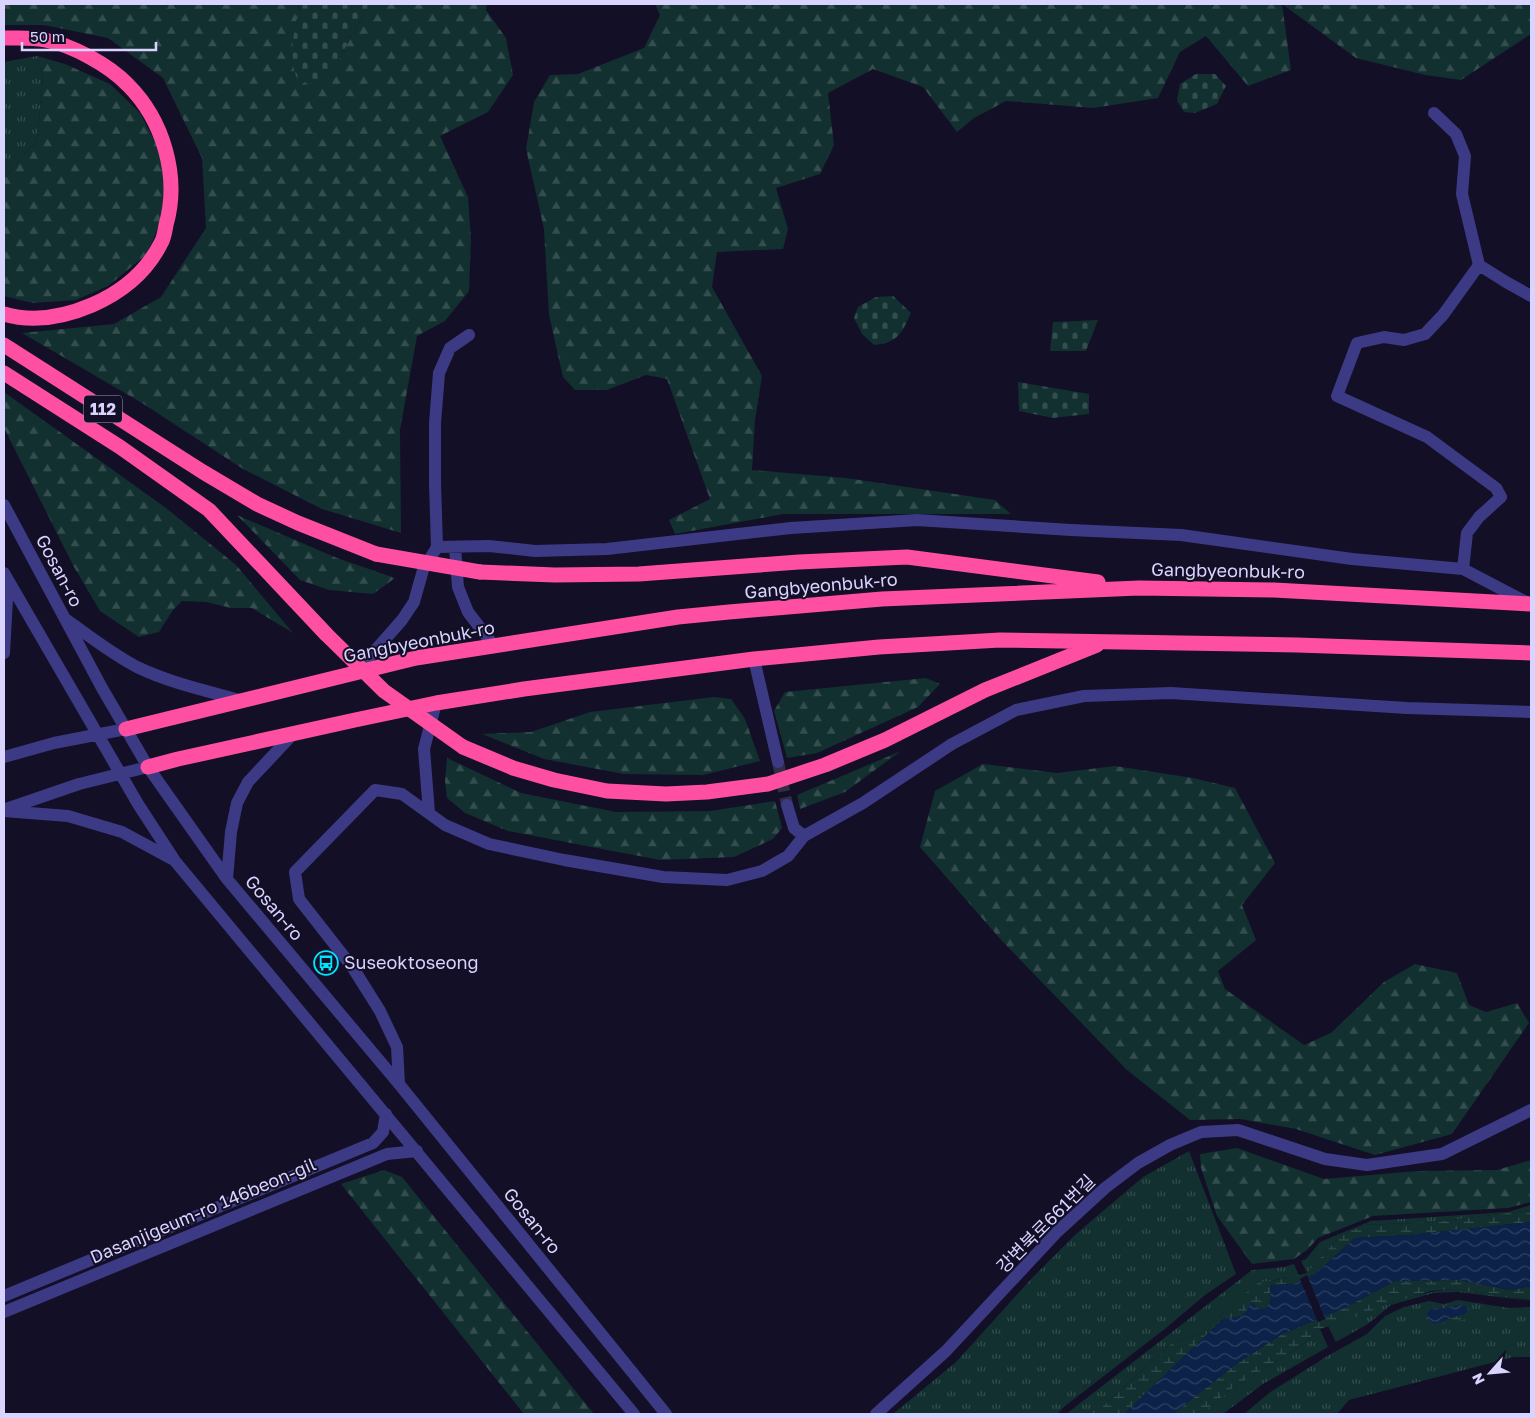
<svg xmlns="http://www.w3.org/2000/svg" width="1535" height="1418" viewBox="0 0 1535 1418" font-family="'Golos Text','Noto Sans KR',sans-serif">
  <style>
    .grass { fill: url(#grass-tufts) }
    .forest { fill: url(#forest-firs) }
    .wetland { fill: url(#wetland-marsh); fill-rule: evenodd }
    .cemetery { fill: url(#cemetery-stones) }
    .water { fill: url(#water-waves) }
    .pier { fill: #130f26 }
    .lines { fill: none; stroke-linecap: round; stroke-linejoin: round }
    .minor-tunnel { stroke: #312d47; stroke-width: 12; stroke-dasharray: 12 6; stroke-linecap: butt }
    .minor { stroke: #3d3a85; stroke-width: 12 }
    .highway { stroke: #ff4fa3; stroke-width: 15 }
    .highway-bridge { stroke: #ff4fa3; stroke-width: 15 }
    .labels { text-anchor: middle; stroke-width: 4; stroke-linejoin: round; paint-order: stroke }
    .shield { fill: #130f26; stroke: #9e99be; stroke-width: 1 }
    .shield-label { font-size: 16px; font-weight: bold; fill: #d9d4ff }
    .street-label { font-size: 18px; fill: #d9d4ff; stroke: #130f26 }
    .poi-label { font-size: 18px; fill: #d9d4ff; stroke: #130f26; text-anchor: start }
  </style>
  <defs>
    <pattern id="grass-tufts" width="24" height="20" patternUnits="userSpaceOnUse" patternTransform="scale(1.25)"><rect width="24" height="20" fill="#12302f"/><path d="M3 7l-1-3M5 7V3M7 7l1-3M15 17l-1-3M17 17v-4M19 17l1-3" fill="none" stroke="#344d4e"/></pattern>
    <pattern id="forest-firs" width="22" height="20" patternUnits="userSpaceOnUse" patternTransform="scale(1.25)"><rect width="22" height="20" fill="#12302f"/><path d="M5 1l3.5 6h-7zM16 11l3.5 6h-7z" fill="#344d4e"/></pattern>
    <pattern id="wetland-marsh" width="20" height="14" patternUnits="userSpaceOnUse" patternTransform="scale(1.25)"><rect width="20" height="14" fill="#12302f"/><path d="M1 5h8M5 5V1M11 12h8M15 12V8" fill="none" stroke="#344d4e"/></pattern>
    <pattern id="cemetery-stones" width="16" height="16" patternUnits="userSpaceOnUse" patternTransform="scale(1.25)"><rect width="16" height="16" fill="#12302f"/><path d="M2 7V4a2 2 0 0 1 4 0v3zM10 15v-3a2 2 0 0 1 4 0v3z" fill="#344d4e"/></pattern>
    <pattern id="water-waves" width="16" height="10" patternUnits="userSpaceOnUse" patternTransform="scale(1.25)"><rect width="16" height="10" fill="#0c2248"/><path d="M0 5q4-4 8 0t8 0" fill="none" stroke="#2f4163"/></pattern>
  </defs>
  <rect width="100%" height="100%" fill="#130f26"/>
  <path class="grass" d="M37 56 43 76 37 140 4 179V62Z
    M1189 1151 1236 1274 1205 1295 1166 1328 1065 1406 1057 1414H893L956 1362 1033 1277 1076 1234 1143 1177Z
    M1531 1205V1210L1436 1222 1364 1225 1340 1236 1307 1273 1301 1261 1306 1259 1320 1242 1371 1221 1508 1212Z
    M1294 1264 1299 1276 1259 1283 1197 1335 1171 1344 1101 1408 1085 1414H1066L1252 1270 1284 1267Z
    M1453 1289 1531 1301 1458 1292 1433 1293 1391 1305 1368 1324 1336 1342 1328 1326C1350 1320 1370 1310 1391 1303 1412 1296 1432 1291 1453 1289Z
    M1458 1300 1509 1308 1531 1307V1357H1514L1349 1400 1337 1414H1244L1269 1393 1329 1355 1367 1334 1385 1316 1404 1307 1429 1301 1444 1304Z
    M1320 1329 1328 1347 1263 1384 1223 1414H1201L1234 1387 1300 1347Z"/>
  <path class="forest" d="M4 4H299L292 59 324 81 342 54 369 4H487L486 10 506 38 513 75 488 112 440 136 468 197 471 239 469 291 445 321 417 336 400 430 401 533 322 509 243 469 142 403 22 333 114 324 161 297 206 228 202 158 163 78 108 38 44 25H4Z
    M655 4H1531V34L1461 80 1425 75 1356 58 1282 4 1291 70 1248 86 1206 36 1180 52 1158 98 1093 108 1006 101 974 118 957 132 923 87 873 69 828 93 834 145 820 174 776 188 788 229 783 249 717 252 712 287 762 376 755 420 752 470 846 478 995 500 1011 514H783L675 534 669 520 710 499 667 379 646 375 607 390H575L563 377 549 315 544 229 526 149 534 102 550 75 578 74 644 48 660 15Z
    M37 56 65 64 110 84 140 113 165 161 166 209 147 254 108 286 76 300 33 303 4 296V179L37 140 43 76Z
    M4 392 166 508 236 565 293 633 252 608H231L206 602 182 601 173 610 159 632 139 637 100 611 74 567 4 428Z
    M237 515 337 558 395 578 373 594 329 590 300 580Z
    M926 678 940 684 918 707 817 753 787 758 774 711 785 692Z
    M714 697 731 699 745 719 760 761 703 775 624 774 544 759 482 734 531 732 590 712Z
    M901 751 845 792 800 809 797 795Z
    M447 758 521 793 616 812 710 811 775 801 782 828 773 839 734 857 660 860 508 831 465 813 447 798 445 781Z
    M983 764 1057 773 1115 766 1193 778 1235 788 1275 863 1242 905 1256 940 1218 971 1225 989 1304 1045 1331 1033 1384 982 1415 964 1457 973 1469 1005 1486 1012 1517 1003 1529 1023 1452 1134 1375 1155 1296 1129 1240 1119 1190 1120 1127 1070 1002 941 920 847 935 791Z
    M1237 1148 1324 1179 1417 1171 1497 1170 1531 1160V1202L1508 1208 1373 1216 1318 1238 1307 1250 1294 1259 1252 1264 1217 1216 1201 1168 1200 1154Z
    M384 1170 402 1177 594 1414H524L341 1184Z"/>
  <path class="wetland" d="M1531 1210V1222L1408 1235 1355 1238 1315 1274 1294 1284 1270 1285 1271 1297 1269 1307 1237 1317 1223 1319 1124 1414H1085L1101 1408 1171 1344 1197 1335 1259 1282 1278 1280 1307 1273 1340 1236 1364 1225 1436 1222Z
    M1459 1280 1510 1290 1531 1286V1300L1497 1296 1453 1289 1431 1291 1391 1303 1343 1322 1320 1329 1300 1347 1234 1387 1201 1414H1173L1235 1365 1282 1334 1344 1308 1395 1281Z
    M1457 1303C1469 1305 1471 1308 1466 1319 1459 1321 1453 1322 1446 1323 1439 1325 1434 1328 1426 1328L1422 1324 1419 1315C1429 1303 1444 1308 1457 1303ZM1458 1305 1465 1314 1455 1316 1443 1323 1431 1309 1447 1308Z"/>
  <path class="cemetery" d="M299 4H369L342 54 324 82 302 85C284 66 296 27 299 4Z
    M1196 74H1215L1226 86 1217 104 1195 113 1184 112 1177 101 1180 84Z
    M893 296 911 313C901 334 899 342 874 345L862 334 854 318 858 307 876 297Z
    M1098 320 1086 351H1050L1053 322Z
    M1018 382 1089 394V414L1053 418 1019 411Z"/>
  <path class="water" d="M1531 1222V1286L1510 1290 1459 1280 1395 1281 1344 1308 1282 1334 1235 1365 1173 1414H1124L1223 1319C1241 1317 1242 1318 1252 1302L1260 1310 1268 1307 1271 1297 1270 1285 1294 1284 1315 1274 1355 1238 1408 1235Z
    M1458 1305 1466 1306 1468 1311 1465 1314C1453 1316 1445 1322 1434 1324L1428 1320 1427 1313 1431 1309 1447 1308Z"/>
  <path class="pier" d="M1307 1275 1325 1319 1318 1322 1300 1279Z"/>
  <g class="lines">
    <path class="minor-tunnel" d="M778 762 787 805"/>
    <path class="minor" d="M1434 113 1456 134 1465 156 1462 194 1479 265 1506 282 1531 296
      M4 505 102 688 148 767 227 879 399 1084 666 1414
      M437 547 489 546 535 551 607 549 791 528 917 520 1071 530 1181 535 1352 559 1463 569 1530 604
      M455 547 458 587 468 612 494 646
      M1463 569 1467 533 1479 517 1501 497 1496 488 1427 437 1337 396 1357 343 1384 337 1404 340 1425 334 1443 315 1479 265
      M4 573 138 804 175 861 634 1414
      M67 620C90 637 112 654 137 667 170 683 208 691 243 701
      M4 653 8 581
      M754 659 778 762
      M356 672 402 620 414 602 423 570 437 547 435 483V423L439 373 450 348 469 335
      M4 757 54 743 126 729
      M787 805 794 828 804 836 863 803 952 744 1016 710 1084 696 1171 693 1407 708 1531 712
      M6 809 79 784 148 767
      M4 811 68 816 122 832 172 859
      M429 813 424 749 436 703
      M227 879 231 832 237 803 248 782 293 734
      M399 1084 397 1047 380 1011 353 968 299 899 295 872 375 790 402 794 445 825 489 844 564 860 663 877 727 880 762 871 788 856 804 836
      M4 1296 373 1143 383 1132 386 1114
      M4 1312 387 1154 417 1151
      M876 1414 946 1351 1057 1232 1105 1188 1138 1163 1170 1145 1201 1132 1238 1130 1325 1159 1367 1165 1442 1154 1531 1110"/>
    <path class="highway" d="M4 38C17 38 32 37 45 40 72 45 109 65 128 85 163 120 180 176 166 225 165 231 164 238 161 243 146 273 122 292 92 305 64 317 34 323 4 314
      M4 345 203 472 257 504 298 523 376 554
      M4 373 120 447 209 510 326 634
      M480 572 555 575 639 574 799 562 907 557 1098 582
      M126 729 416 658 678 617 729 612 882 599 1139 588 1274 590 1531 604
      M463 747 513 768 554 780 607 791 666 794 707 792 768 784 825 765 885 740 985 690 1097 645
      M148 767 178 759 355 720 436 703 524 689 754 659 879 647 1000 640 1297 645 1531 653"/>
    <path class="highway-bridge" d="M376 554 480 572
      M326 634 384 691 463 747"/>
  </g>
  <defs>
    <g id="bus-ring" transform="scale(1.25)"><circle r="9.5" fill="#130f26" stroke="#00e5ff" stroke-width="1.5"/><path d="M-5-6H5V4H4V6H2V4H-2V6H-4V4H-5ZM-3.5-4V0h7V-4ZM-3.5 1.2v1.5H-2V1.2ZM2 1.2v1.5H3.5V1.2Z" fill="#00e5ff"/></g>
  </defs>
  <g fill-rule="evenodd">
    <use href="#bus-ring" x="326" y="963"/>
  </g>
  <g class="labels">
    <rect class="shield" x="84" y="395.5" width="38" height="27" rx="4"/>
    <g class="shield-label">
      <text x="103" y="415">112</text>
    </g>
    <g class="street-label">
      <text transform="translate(59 571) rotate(62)" y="6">Gosan-ro</text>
      <text transform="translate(1228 571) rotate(1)" y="6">Gangbyeonbuk-ro</text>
      <text transform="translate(821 586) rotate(-5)" y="6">Gangbyeonbuk-ro</text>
      <text transform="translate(419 642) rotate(-11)" y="6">Gangbyeonbuk-ro</text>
      <text transform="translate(274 908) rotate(50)" y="6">Gosan-ro</text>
      <text transform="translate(203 1211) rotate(-23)" y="6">Dasanjigeum-ro 146beon-gil</text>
      <text transform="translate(532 1221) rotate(51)" y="6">Gosan-ro</text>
      <text transform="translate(1046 1224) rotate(-45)" y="6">강변북로661번길</text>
    </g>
    <g class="poi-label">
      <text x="344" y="969">Suseoktoseong</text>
    </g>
  </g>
  <rect width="1535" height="1418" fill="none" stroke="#d9d4ff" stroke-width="10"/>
  <g transform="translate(1490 1373) rotate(243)" stroke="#130f26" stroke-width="4" paint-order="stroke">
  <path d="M0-4L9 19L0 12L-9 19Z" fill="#d9d4ff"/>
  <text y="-8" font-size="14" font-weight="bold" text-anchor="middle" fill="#d9d4ff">N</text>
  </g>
  <path d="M22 42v8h134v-8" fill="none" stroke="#d9d4ff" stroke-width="2.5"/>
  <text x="30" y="42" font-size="15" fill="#d9d4ff" stroke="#130f26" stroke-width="4" paint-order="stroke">50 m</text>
</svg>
